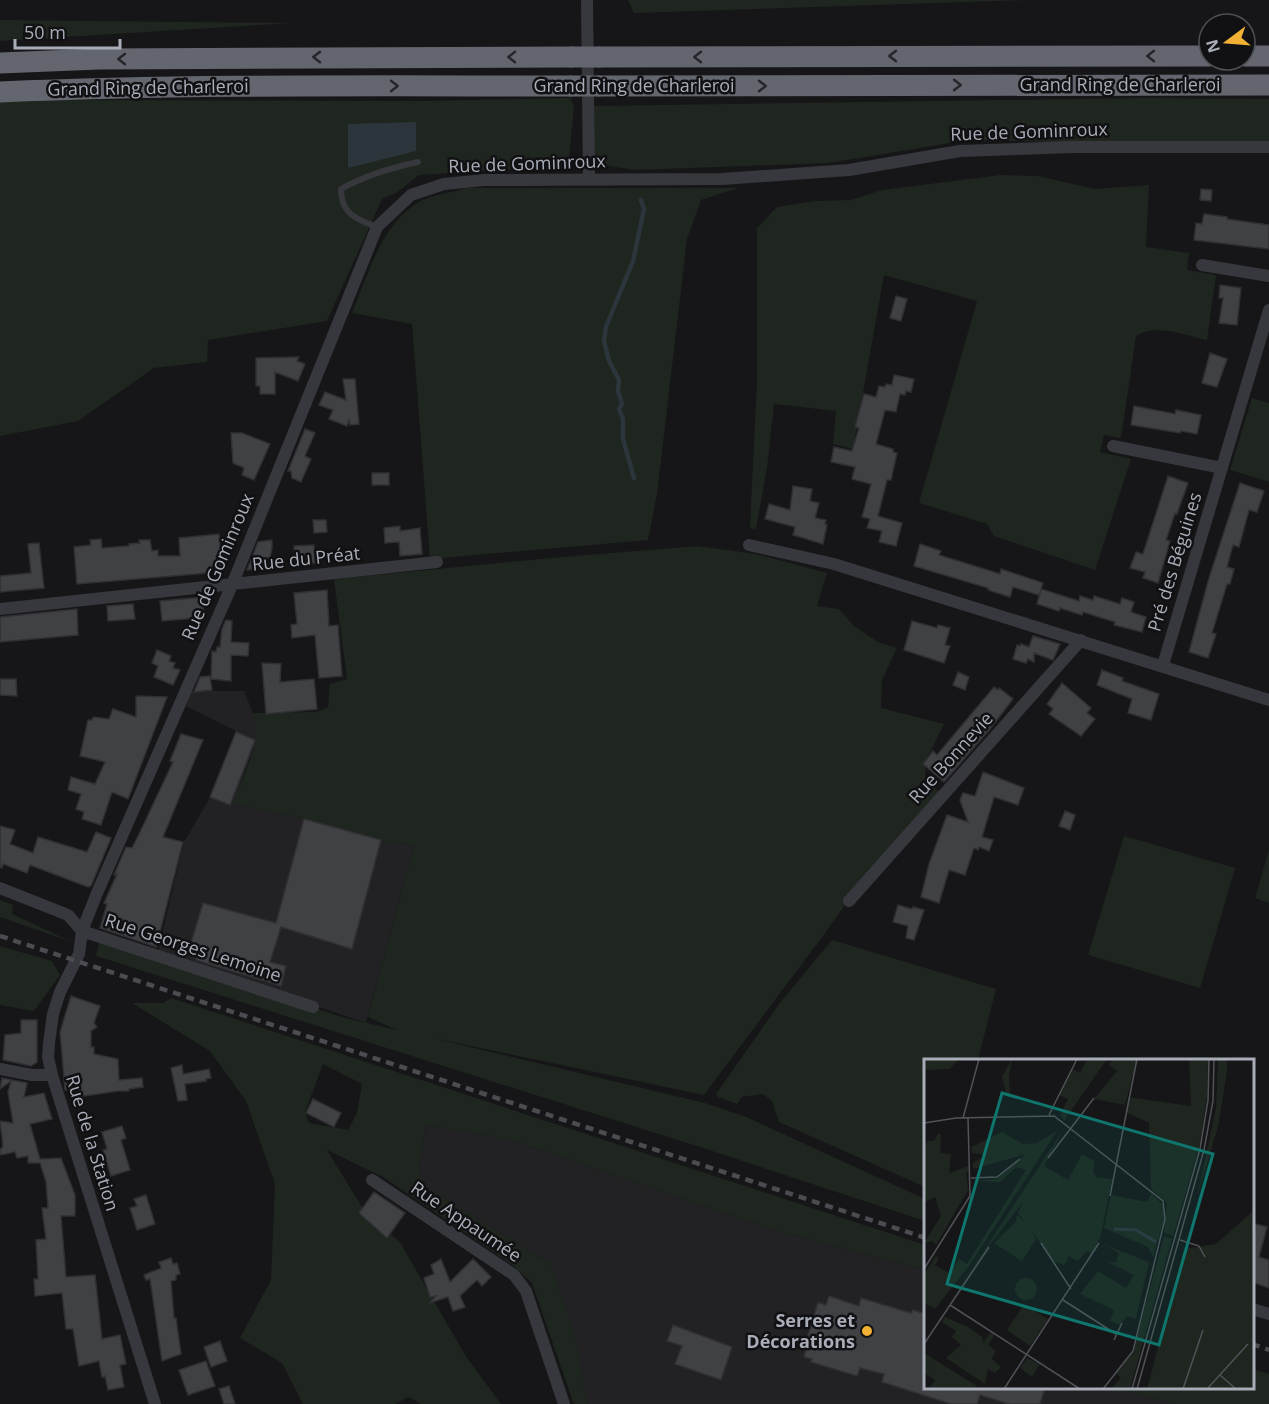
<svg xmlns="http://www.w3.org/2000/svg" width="1269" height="1404" viewBox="0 0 1269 1404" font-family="'Open Sans',sans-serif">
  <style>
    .built { fill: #222225 }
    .green { fill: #1e261f; fill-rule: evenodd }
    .water { fill: #2c353c }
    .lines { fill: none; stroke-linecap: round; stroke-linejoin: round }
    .stream { stroke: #2c353c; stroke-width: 4.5 }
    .building { fill: #404145; stroke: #303034; stroke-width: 1.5 }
    .service { stroke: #37383d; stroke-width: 6 }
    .minor { stroke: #37383d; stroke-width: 12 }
    .motorway { stroke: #63666e; stroke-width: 21 }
    .rail { stroke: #4a4c52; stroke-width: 4.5; stroke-dasharray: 8 6; stroke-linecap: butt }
    .motorway-bridge { stroke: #63666e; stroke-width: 21 }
    .oneway { stroke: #26262a }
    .poi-dot { fill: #f2b134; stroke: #111113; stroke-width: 2 }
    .labels { text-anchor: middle; stroke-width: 5; stroke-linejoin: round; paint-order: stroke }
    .street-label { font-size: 18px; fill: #a8adb8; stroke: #111113 }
    .poi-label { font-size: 18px; font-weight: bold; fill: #a8adb8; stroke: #111113; text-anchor: end }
    .inset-river { fill: none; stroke: #2c353c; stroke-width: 3 }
    .inset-road { fill: none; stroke: #505258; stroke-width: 1.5 }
    .view { fill: #0f766e; fill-opacity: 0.15; stroke: #0f766e; stroke-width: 3 }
    .inset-edge { fill: none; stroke: #a8adb8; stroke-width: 3 }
  </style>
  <rect width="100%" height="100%" fill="#161618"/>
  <path class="built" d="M185 691H244L257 723V739L233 804 302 818 381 841 414 845 366 1023 158 951 184 842 211 796 236 731 180 703Z
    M426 1125 507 1139 781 1232 925 1270 926 1388H1116L1176 1404H587L550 1263 426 1187 419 1169Z"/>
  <path class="green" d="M628 0H1029L634 13Z
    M0 20 292 23 0 41Z
    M570 98 574 106 568 168 512 169 419 175 396 193 382 199 327 321 208 340 207 362 154 368 78 421 0 436V100L414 101Z
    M1147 98 1269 99V147L968 140 829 163 635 170 589 163 593 106Z
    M1001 175 1038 176 1095 189 1149 185 1146 247 1189 253 1187 270 1216 275 1207 340C1185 335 1156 323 1136 336L1121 438 1104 435 1100 452 1131 459 1095 570 994 536 987 524 919 503 977 301 884 275 853 449 833 444 836 411 774 404 767 468 756 529 750 528 757 379V228L777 207 815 201 850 200 882 190Z
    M466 188H738L701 200 687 239 657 494 648 540 430 559 412 324 352 313C368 274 383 218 425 199 438 194 453 192 466 188Z
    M1252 398 1269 403V482L1230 470Z
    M697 546 756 554 827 573 817 606 839 609 854 626 878 642 897 648 882 680 881 708 944 724 926 760 925 776 942 796 869 871 825 933 704 1095 433 1038 705 1103 746 1117 925 1199V1221L703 1148 96 956 99 943 177 963 342 1017 397 1030 368 1017 414 845 381 841 302 818 232 804C242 778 264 741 253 713L317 712 328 707 330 684 347 679 334 579 551 558Z
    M1124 836 1235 868 1200 988 1088 955Z
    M1269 850V903L1255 898Z
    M0 900 13 905 12 914 72 942 0 917Z
    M832 940 996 989 978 1060H926L925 1187 779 1122 772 1101 763 1094 742 1097 737 1104 718 1097 716 1094 779 1004Z
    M0 946 52 961 60 975 34 1011 0 1005Z
    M171 998 925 1245V1270L781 1232 507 1139 426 1125 419 1169 426 1187 550 1263 575 1334 587 1404H575L573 1402 532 1283 511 1264 383 1177 327 1150 367 1215 400 1242 465 1355 501 1404H421L409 1397 395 1404H303L282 1363 240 1338 271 1280 275 1184 246 1101 210 1051 132 1003H163ZM323 1064 362 1084 357 1113 348 1130 309 1123 305 1112Z
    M1253 1369 1269 1374V1404H1176L1116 1388H1252Z"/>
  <path class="water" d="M416 122V151L348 168V124Z"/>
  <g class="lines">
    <path class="stream" d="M634 478 623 439V419L619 409 622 404 618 391 619 380 609 361 604 341 606 327 633 261 644 209 641 200"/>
  </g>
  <path class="building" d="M1201 189 1212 190 1211 201 1200 200Z
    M1204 214 1227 217V219L1269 225V249L1194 240 1196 223 1202 224Z
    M1220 285 1241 288 1237 325 1219 323 1223 298H1219Z
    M896 296 907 299 901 321 890 318Z
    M1210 353 1227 359 1217 387 1202 383Z
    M299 357 297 361 305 364 298 381 275 372V394H260V386H256V358Z
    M894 375 914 379 911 392 906 391 905 395 900 394 896 412 885 410 876 444 893 449V452L897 453 891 480H887L878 516 902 523 896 546 879 542 882 531 867 528 870 519 862 517 871 484 852 479 855 467 831 462 834 447 852 451 859 428 855 427 864 394 876 397 879 386 885 387 886 384 892 385Z
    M343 379H355L359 424 350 425 349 420 347 426 329 419 333 410 319 405 325 392 346 400Z
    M1134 406 1175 414 1176 410 1201 415 1197 434 1181 431 1180 433 1131 425Z
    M305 429 315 433 305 456 311 459 301 482 292 478 291 471H288Z
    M231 433H242L270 444 254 480 242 475 244 468 233 463Z
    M372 473H389V485H372Z
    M1168 476 1188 483 1177 514 1175 513 1166 540 1170 541 1158 583 1143 578 1145 572 1130 568 1136 552 1143 554Z
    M1240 483 1264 491 1257 512 1249 510 1239 547 1233 545 1227 567 1234 569 1230 584H1227L1212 633 1216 634 1208 658 1189 652 1209 578Z
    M793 486 812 489 810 501 819 503 815 518 826 520 825 524 827 525 823 544 793 535 795 527 765 519 769 504 790 510Z
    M313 520H326L327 532 314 533Z
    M400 526V531L420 528 422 554 400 556 399 542 385 543 384 528Z
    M219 534 222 569 220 572 77 584 74 547 91 545 90 540 101 539 102 548 129 546V544L140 543 139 540H150L152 551 158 550V556H180L179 538Z
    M272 540V548L268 567 247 570 258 542Z
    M39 543 44 588 0 592V576L31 573 28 544Z
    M920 544 941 551 939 555 978 567 1000 574 1001 569 1043 583 1039 595 1013 587 1010 597 988 590V588L914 566Z
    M314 545 315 563 295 565 294 546Z
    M1041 589 1079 601 1080 596 1093 600 1094 596 1120 604 1122 598 1134 602 1131 612 1146 617 1142 632 1114 625 1115 622 1083 612 1082 615 1060 608 1059 611 1037 604Z
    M327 590 329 626 338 625 342 676 319 678 315 635 292 638 291 625 297 624 294 593Z
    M205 597 203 611 194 612 195 618 162 621 160 601Z
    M133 604 135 619 108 621 107 606Z
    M77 609 78 635 0 642V617Z
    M226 620 232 621 231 642 249 643 248 656 231 655V681L211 679 212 651 216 652 217 647H220L222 629Z
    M912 621 937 628 938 625 950 628 945 645 950 646 944 663 904 650Z
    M1033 636 1060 644 1053 660 1034 653V662L1028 659 1026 663 1013 659 1017 645 1020 646 1021 644 1029 647Z
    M157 650 171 656 169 661 175 663 173 668 180 670 173 685 154 677 158 666 152 663Z
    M262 663 281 664 280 682 314 679 317 709 266 714Z
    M1102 670 1123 678 1122 681 1159 694 1151 720 1128 713 1132 699 1097 685Z
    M958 672 969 677 965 690 953 685Z
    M210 676 212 690 194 692 200 677Z
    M0 679H16L17 696 0 695Z
    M1062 683 1091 708 1087 713 1095 719 1081 736 1049 714 1053 709 1047 704Z
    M994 687 998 690 999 688 1013 699 990 729 944 782 923 764 933 751 937 755Z
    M136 696 167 697 128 799 112 792 101 825 82 819 84 812 76 809 81 794 68 790 71 777 95 784 105 762 80 756 88 720H92L93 717 109 719 113 709 136 717Z
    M236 732 255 740 230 805 210 797Z
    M181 734 203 740 163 837 183 842 156 947 100 928 107 904 104 903 117 874 114 875 126 847 132 848 141 830 173 762 170 761Z
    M983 772 1024 788 1018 805 994 797 982 837 993 840 989 851 979 847 978 850 974 848 965 875 949 870 939 903 921 897 929 864 947 815 968 822 960 800 963 793 975 796Z
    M1065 811 1075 815 1070 830 1059 826Z
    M304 819 381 840 352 949 281 927 270 962 286 966 281 986 196 960 200 946 191 943 203 903 276 923Z
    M0 826 15 830 10 844 33 853 38 837 87 852 96 832 111 838 91 886 88 887 30 865 27 873 3 864 2 868 0 867Z
    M898 905 912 909 913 907 924 910 914 940 906 938 908 926 893 922Z
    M71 996 100 1006 94 1023 97 1027 91 1031V1047H94V1054L118 1059 119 1080 142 1078 143 1087 129 1089V1091H118L78 1097 77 1089 65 1090 60 1032Z
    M21 1020H37V1062L31 1066 3 1060 5 1035 21 1033Z
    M182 1065 183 1074 209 1069 211 1078 206 1079V1081L185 1084 187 1100 178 1101 171 1068Z
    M2 1078 27 1083 24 1097 44 1093 52 1119 30 1124 40 1159 61 1158 75 1195V1216H61L66 1277 95 1275 102 1339 120 1335 126 1364 120 1365 124 1387 108 1390 105 1376 102 1377 99 1361 79 1366 73 1329H66L62 1293 35 1296 34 1279H38L36 1240 46 1239 42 1208H48L46 1182 40 1163H28V1156L17 1158 15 1152 0 1155V1150L3 1146 0 1121 13 1123 8 1092 11 1081 0 1089Z
    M313 1099 341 1113 334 1127 306 1113Z
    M122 1126 126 1138 121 1140 130 1170 111 1176 103 1150 107 1149 102 1132Z
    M374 1192 405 1213 387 1238 359 1213Z
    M146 1195 155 1224 137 1230 130 1208 137 1206 134 1199Z
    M1252 1223 1267 1227 1259 1257 1269 1260V1288L1252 1282Z
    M171 1258 173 1264 177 1263 180 1274 176 1275V1280L171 1281 174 1318H176L181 1354 162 1361 150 1279 146 1280 144 1275 159 1269 161 1268 159 1262Z
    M441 1259 450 1282 473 1259 491 1277 482 1286 477 1280 460 1296 465 1307 453 1311 448 1297 429 1303 436 1296 430 1297 424 1278 434 1274 431 1265Z
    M829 1296 859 1306 861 1298 911 1313 913 1310 926 1314V1388H1045L1040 1404H1009L980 1395 977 1404H951L882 1382 884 1374 860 1368 857 1376 811 1362 812 1359 804 1357 806 1349 804 1348 818 1302 826 1305Z
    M673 1325 732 1347 721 1380 675 1364 682 1346 667 1341Z
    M220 1341 227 1361 211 1367 204 1347Z
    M206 1361 215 1386 188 1395 179 1370Z
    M229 1386 235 1404H224L219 1389Z"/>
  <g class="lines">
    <path class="service" d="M377 227C356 219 341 214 341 189 366 175 390 168 418 162"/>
    <path class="minor" d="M587 0 589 179
      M1202 265 1269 276
      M1113 446 1222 468
      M749 545 834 564 1269 700
      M0 609 437 562
      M1163 665 1269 310
      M0 888 68 915 82 931 313 1007
      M849 901 1081 640
      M0 1069 32 1075H52
      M372 1180 514 1275 526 1291 564 1404
      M1252 1309 1269 1314
      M155 1404 52 1075 48 1057 49 1043 53 1014 60 992 79 954 82 931 97 893 232 585 377 227 411 195 444 184 484 180 722 179 849 170 960 151 1073 147H1269"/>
    <path class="motorway" d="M1245 56H1269
      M599 57 1209 56
      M0 63 99 59 571 57
      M599 86 1269 85
      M0 92C190 84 380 86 571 86"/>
    <path class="rail" d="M0 936 926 1238
      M1252 1344 1269 1350"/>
    <path class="motorway-bridge" d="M571 57H599
      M571 86H599"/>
  </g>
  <defs><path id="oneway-chevron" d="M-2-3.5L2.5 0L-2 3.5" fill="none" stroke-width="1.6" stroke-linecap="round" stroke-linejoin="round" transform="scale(1.5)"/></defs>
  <g class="oneway">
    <use href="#oneway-chevron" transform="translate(893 56) rotate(180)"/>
    <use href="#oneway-chevron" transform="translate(1151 56) rotate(180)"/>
    <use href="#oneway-chevron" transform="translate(317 57) rotate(180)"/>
    <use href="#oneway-chevron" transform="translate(512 57) rotate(180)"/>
    <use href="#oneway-chevron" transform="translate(698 57) rotate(180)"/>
    <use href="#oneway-chevron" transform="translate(122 59) rotate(180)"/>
    <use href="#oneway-chevron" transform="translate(957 85)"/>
    <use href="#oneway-chevron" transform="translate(394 86)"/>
    <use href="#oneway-chevron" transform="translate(762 86)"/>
  </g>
  <circle class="poi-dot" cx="867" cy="1331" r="6"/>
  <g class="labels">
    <g class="street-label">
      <text x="1120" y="91">Grand Ring de Charleroi</text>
      <text x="634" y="92">Grand Ring de Charleroi</text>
      <text transform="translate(148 88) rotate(-1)" y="6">Grand Ring de Charleroi</text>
      <text transform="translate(1029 132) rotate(-2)" y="6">Rue de Gominroux</text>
      <text transform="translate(527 164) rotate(-2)" y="6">Rue de Gominroux</text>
      <text transform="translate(306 559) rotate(-6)" y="6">Rue du Préat</text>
      <text transform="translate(1175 562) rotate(-73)" y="6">Pré des Béguines</text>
      <text transform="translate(218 567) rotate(-67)" y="6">Rue de Gominroux</text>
      <text transform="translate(951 758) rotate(-48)" y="6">Rue Bonnevie</text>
      <text transform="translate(193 948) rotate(18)" y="6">Rue Georges Lemoine</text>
      <text transform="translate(92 1143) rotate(73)" y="6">Rue de la Station</text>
      <text transform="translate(466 1222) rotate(34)" y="6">Rue Appaumée</text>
    </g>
    <g class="poi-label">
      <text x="855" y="1327">Serres et<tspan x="855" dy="21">Décorations</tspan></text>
    </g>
  </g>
  <g transform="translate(924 1059)">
    <rect width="330" height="330" fill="#161618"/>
    <path d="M4 0H35L25 10 2 11 0 5ZM88 0 85 16 86 35 82 34 78 18ZM163 0H183L140 62 136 56 144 40 135 36 149 10 156 14ZM189 0H213L201 46 170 40 193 12 185 6ZM265 0H284L283 37 276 84 249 177 240 173 243 144 227 130 225 64 202 53 204 38 267 47ZM294 0H303V13L294 68 273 138 292 49ZM141 68 120 107 144 121 158 95 171 102 169 112 172 118 188 120 177 176 168 195 163 192 153 202 145 197 140 206 129 202 106 169 112 180 98 202 70 184 92 163 93 156 101 163 94 154 99 143 61 192 0 283ZM133 72 45 207 11 250 0 244V215L12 197 15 200 11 206 25 214 35 200 43 205 102 111 92 108 76 123 50 122 73 120 102 95 49 110V104L61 96 48 94 47 88 78 73 99 85 113 84ZM14 75H17L16 94 27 95 25 114 45 107 46 111 42 114 44 131 12 186 9 182 0 184 17 157 11 138 0 144V92L3 82H10ZM227 134 240 147 241 157 229 198 224 188 180 169 187 136 223 143ZM330 151V330H223L260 190 292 185ZM240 177 248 180 206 330H187L197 319 191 313 209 293ZM178 185 225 203 212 260 203 257 196 266 186 262 190 251 156 235 174 212 202 229 210 216 185 204 192 203 195 194ZM91 230a11 11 0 1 1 22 0a11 11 0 1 1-22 0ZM100 245 124 260 106 287 83 271ZM21 258 44 268 58 278 59 284 68 272 71 275 64 286 72 292 68 300 77 308 71 314 64 310 61 325 22 299 37 286 28 278 32 272 18 263ZM0 294 53 327 52 330H5L11 321 0 314ZM103 299 116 305 108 318 96 309Z" fill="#1e261f"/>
    <path class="inset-river" d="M190 170 212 171 232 183"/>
    <path class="inset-road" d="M125 56 153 0M39 59 55 0M0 64 32 59 130 57 239 142 241 160 209 292 179 330M124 99 170 39M47 119 73 118 96 100M186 137 213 0M256 181 275 187 281 198M117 184 147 230M0 210 46 137 44 59M139 241 192 275M26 246 156 330M190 281 198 264M0 285 65 188M296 316 312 330M80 330 175 184M208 330 276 90 284 41 285 0M213 330 280 91 289 42 290 0M259 330 279 271M283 330 324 285"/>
    <path class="view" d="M78 34 289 95 235 286 23 225Z"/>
    <rect width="330" height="330" class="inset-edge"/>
  </g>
  <g transform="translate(1227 42) rotate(254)"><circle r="28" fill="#111113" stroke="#4d4f55" stroke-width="1.5"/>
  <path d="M0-4.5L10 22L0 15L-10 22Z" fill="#f2b134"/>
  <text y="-9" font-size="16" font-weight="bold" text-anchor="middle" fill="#a8adb8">N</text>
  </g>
  <path d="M15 39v9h105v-9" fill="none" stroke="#a8adb8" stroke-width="3"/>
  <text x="24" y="39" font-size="18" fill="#a8adb8" stroke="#111113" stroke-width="4.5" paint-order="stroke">50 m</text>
</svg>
